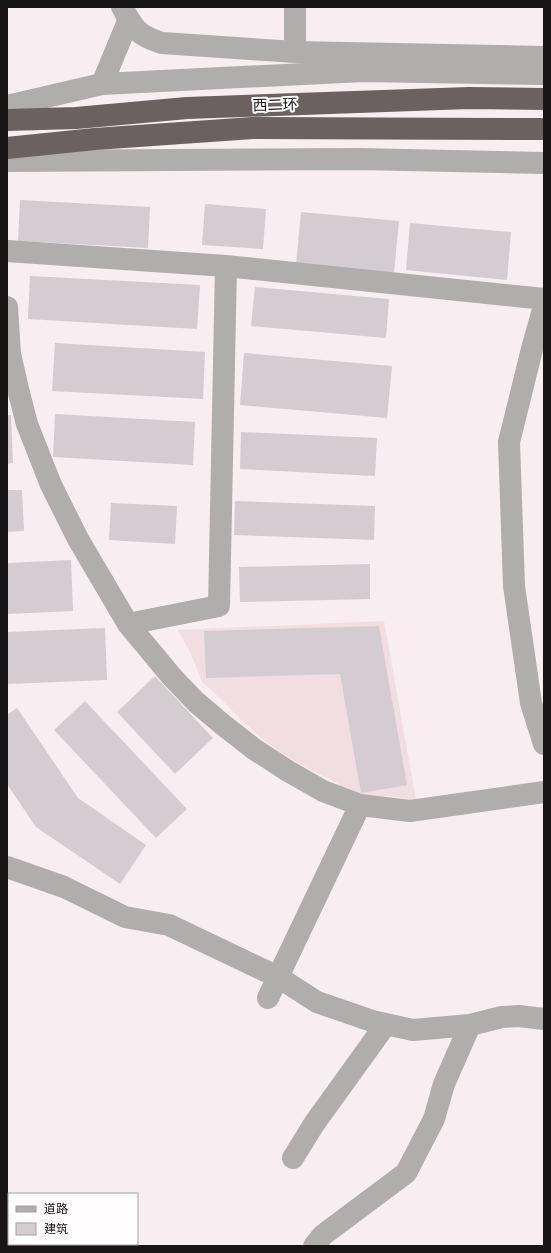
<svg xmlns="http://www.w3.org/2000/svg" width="551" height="1253" viewBox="0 0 551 1253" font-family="Cabin,'Noto Sans SC',sans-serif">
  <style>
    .built { fill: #f1dee3 }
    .building { fill: #d4ccd1 }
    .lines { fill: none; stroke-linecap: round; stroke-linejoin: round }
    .minor { stroke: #b1adac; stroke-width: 22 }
    .highway { stroke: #6a6160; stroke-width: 22 }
    .labels { text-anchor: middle; stroke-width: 4; stroke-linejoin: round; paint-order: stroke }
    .street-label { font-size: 15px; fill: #181415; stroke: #fffdfd }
  </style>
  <rect width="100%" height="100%" fill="#f8edf0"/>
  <path class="built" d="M384 621 416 800 388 796 360 798 332 780 307 768 282 753 260 737 240 719 221 699 202 682 191 654 178 630Z"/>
  <path class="building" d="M20 200 150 207 148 248 18 241Z
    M205 204 266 209 263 249 202 245Z
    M301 212 399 221 394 273 296 264Z
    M410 223 511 232 507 280 406 270Z
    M30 276 200 285 197 329 28 319Z
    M255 287 389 299 386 338 251 326Z
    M55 343 205 352 203 399 52 391Z
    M244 353 392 366 387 418 240 405Z
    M55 414 195 422 193 465 53 457Z
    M7 415H11L13 463 7 464Z
    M241 432 377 438 375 476 240 469Z
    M7 490H22L24 531 7 532Z
    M235 501 375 506 374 540 234 535Z
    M111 503 177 506 175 544 109 540Z
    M71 560 73 611 7 614V563Z
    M370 564V599L240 602 239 567Z
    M379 626 407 785 361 793 340 674 206 678 204 631Z
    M105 628 107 680 7 684V632Z
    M155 676 213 738 175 774 117 712Z
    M85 701 187 809 156 838 54 730Z
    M17 708 78 798 146 845 120 884 36 827 7 784V715Z"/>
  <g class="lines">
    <path class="minor" d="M122 7C134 29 137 35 162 43L295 52 544 57
      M295 52V7
      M102 84 129 19
      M7 106 102 84 363 71 544 74
      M7 161 359 159 544 163
      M7 251 226 266 544 299
      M544 306 532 349 509 442 514 586 531 703 544 744
      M7 307 10 354 18 389 27 424 51 485 78 539 128 624 172 677 196 702 222 724 254 749 288 771 323 791 360 805 410 811 544 792
      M128 624 219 606 226 266
      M7 867 64 887 125 917 169 925 278 977 317 1002 372 1021 413 1030 470 1025 502 1017 519 1016 544 1019
      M268 998 360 805
      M293 1158 314 1124 386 1024
      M7 1224 9 1220
      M27 1246V1244
      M314 1246 323 1235 406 1173 434 1119 444 1084 470 1025"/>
    <path class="highway" d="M7 120 76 118 187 108 469 98 544 99
      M7 148 95 139 253 128 544 129"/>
  </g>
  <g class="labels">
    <g class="street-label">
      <text transform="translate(275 105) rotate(-2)" y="5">西二环</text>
    </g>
  </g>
  <rect width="551" height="1253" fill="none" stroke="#181415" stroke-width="16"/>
  <rect x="8" y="1193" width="130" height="52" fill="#fffdfd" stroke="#a3a0a0"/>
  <rect x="16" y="1206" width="20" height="6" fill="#b1adac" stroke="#a3a0a0"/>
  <text x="44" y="1213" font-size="12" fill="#181415">道路</text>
  <rect x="16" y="1223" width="20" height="12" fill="#d4ccd1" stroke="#a3a0a0"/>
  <text x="44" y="1233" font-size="12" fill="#181415">建筑</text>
</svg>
